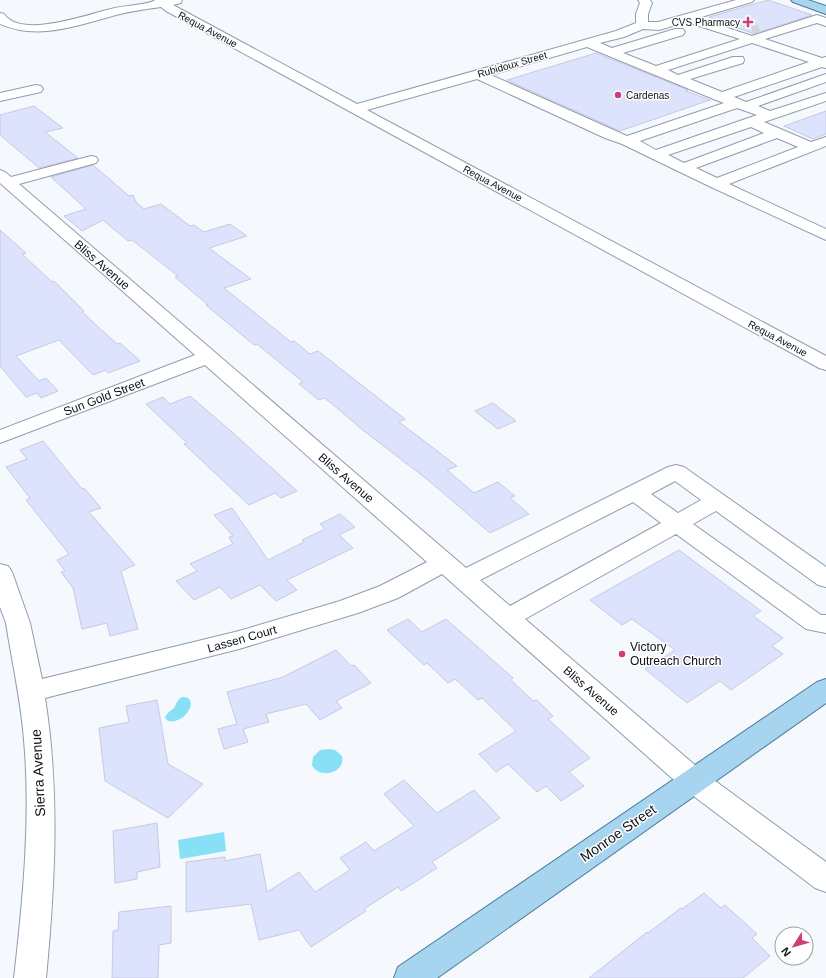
<svg xmlns="http://www.w3.org/2000/svg" width="826" height="978" viewBox="0 0 826 978" font-family="Helvetica,sans-serif">
  <style>
    .water { fill: #87e0f5 }
    .building { fill: #dde2fd; stroke: #c6cae0 }
    .lines { fill: none; stroke-linecap: round; stroke-linejoin: round }
    .minor-tunnel { stroke: #d2d5d9; stroke-width: 13; stroke-dasharray: 13 6; stroke-linecap: butt }
    .minor-casing { stroke: #8f9daf; stroke-width: 2 }
    .major-casing { stroke: #4a7d9c; stroke-width: 2 }
    .minor { fill: #fff; fill-rule: evenodd }
    .major { fill: #a7d5ef; fill-rule: evenodd }
    .poi-dot { fill: #c93f76; stroke: #fff; stroke-width: 1.5 }
    .labels { text-anchor: middle; stroke-width: 3; stroke-linejoin: round; paint-order: stroke }
    .far-poi-label { font-size: 10px; fill: #0a0e15; stroke: #fff; text-anchor: end }
    .far-street-label { font-size: 10px; fill: #0a0e15; stroke: #fff }
    .street-label { font-size: 12px; fill: #0a0e15; stroke: #fff }
    .poi-label { font-size: 12px; fill: #0a0e15; stroke: #fff; text-anchor: start }
    .near-street-label { font-size: 14px; fill: #0a0e15; stroke: #fff }
  </style>
  <rect width="100%" height="100%" fill="#f5f8fc"/>
  <path class="water" d="M182 697C201 696 186 725 168 721L165 718C167 712 170 712 174 708 177 703 177 700 182 697Z
    M330 749 335 750 342 756C346 773 319 780 312 765L313 757 320 750Z
    M224 832 226 851 180 859 178 840Z"/>
  <path class="building" d="M768 0 812 15 754 34 709 17Z
    M596 53 688 90 686 91 710 100 620 131 507 80Z
    M34 106 63 128 45 132 78 158 39 168 0 135V115Z
    M826 111V134L813 139 784 126Z
    M93 165 129 196 133 195 136 202 144 209 161 204 190 226 194 225 204 232 230 224 247 236 209 248 251 279 224 288 291 342 294 341 310 354 318 351 405 419 399 422 457 466 447 470 474 493 498 482 515 496 510 498 529 514 490 533 428 480 364 431 330 402 324 398 319 400 299 384 303 382 257 344 254 345 206 305H208L175 277 178 276 132 240 128 241 103 220 82 231 64 216 86 209 51 177Z
    M0 230 26 253 22 254 52 282 54 281 84 311 82 312 117 344 120 343 140 361 108 373 106 370 93 375 59 340 16 356 39 381 46 378 58 391 41 398 37 393 26 397 0 366Z
    M190 396 232 432 297 491 281 498 275 493 249 505 184 444 187 443 146 404 163 397 170 404Z
    M493 403 516 421 498 429 475 411Z
    M43 441 82 489 84 488 101 508 89 512 135 565 121 571 138 629 110 636 107 623 82 629 73 588 61 572 65 571 57 560 69 554 26 500 30 498 6 467 27 459 20 450Z
    M232 508 268 560 304 542 302 540 325 529 320 524 340 514 355 527 339 535 353 548 287 580 297 590 276 601 260 585 231 599 220 587 194 600 176 581 197 571 190 564 233 544 229 537 233 536 214 515Z
    M679 550 761 611 753 616 783 638 772 646 783 654 731 690 720 681 687 703 645 669 675 650 632 619 622 625 590 600Z
    M408 619 422 632 446 619 513 678 511 680 533 701 537 700 553 716 548 719 590 758 569 772 584 786 561 801 546 786 537 792 508 764 496 772 479 754 516 731 482 698 478 700 455 679 448 683 427 663 424 665 387 630Z
    M336 650 351 666 354 665 371 683 336 701 342 708 320 720 306 704 266 714 269 722 243 729 248 742 224 749 218 729 237 724 227 692 283 677Z
    M157 700 168 764 203 784 168 818 105 781 99 728 129 722 126 706Z
    M404 780 437 813 474 790 500 818 432 862 437 868 401 891 398 887 364 909 366 911 311 947 299 930 259 940 251 904 186 912V862L225 857V861L260 854 267 892 299 872 315 892 350 870 340 858 366 842 374 851 414 826 384 794Z
    M157 823 160 867 137 872V879L115 883 113 831Z
    M704 893 721 908 725 905 757 934 752 938 770 956 743 978H589L647 932 648 933 681 908 682 909Z
    M171 906V943L159 945 158 978H112L113 931 118 930 119 912Z"/>
  <g class="lines">
    <path class="minor-tunnel" d="M753 33 760 31"/>
    <g class="minor-casing">
      <path id="minor" d="M155 0H182L181 3 173 5 357 104 616 31 636 23V14L640 3 638 0H650L652 3 648 14V22H658L736 0H754L752 2 698 18 752 36 817 15 826 18V26L817 23 765 39 822 58 826 57V68L822 67 734 97 746 102 826 74V82L758 106 770 111 826 93V101L764 122 811 142 826 137V146L729 184 826 229V240L711 187 622 144 605 138 477 79 367 110 826 356V370L819 368 166 11 161 7C147 9 131 11 116 15 78 25 39 41 0 24V13L4 14C22 40 91 13 115 8 123 6 152 4 155 0ZM686 22 740 39 656 66 623 53 683 35 685 32 683 29H675L612 48 600 43 624 37 643 29 659 30ZM752 43 809 62 722 92 690 79 743 63 744 60 743 57H733L678 75 668 70ZM587 47 716 100 724 103 627 136 491 75ZM737 108 757 115 656 150 640 141ZM751 127 764 133 684 163 668 155ZM777 138 798 147 717 178 696 168Z
        M36 85 41 86 43 89 41 92 0 101V93Z
        M91 156 96 157 98 160 96 163 19 184 466 568 668 467 676 465 684 467 826 567V587L818 585 716 511 693 524 821 615H826V633L806 629 676 534 525 619 703 772 826 862V892L815 888 683 788 442 574 398 598 358 613 239 649 45 698C60 792 55 884 46 978H14C23 900 31 818 24 740 21 700 12 662 6 623L0 607V564L8 566 12 572 30 623 42 679 239 631 340 601 380 586 427 562 205 365 0 443V430L195 355 0 183V170L5 172 11 177ZM675 481 701 500 678 513 651 494ZM633 502 661 523 510 606 480 580Z"/>
    </g>
    <g class="major-casing">
      <path id="major" d="M791 0H808L826 6V14L793 2Z
        M826 679V703L437 978H394L398 967 817 682Z"/>
    </g>
    <use href="#minor" class="minor"/>
    <use href="#major" class="major"/>
  </g>
  <g class="poi-dot">
    <path d="M746 16h4v4h4v4h-4v4h-4v-4h-4v-4h4z"/>
    <circle cx="618" cy="95" r="4"/>
    <circle cx="622" cy="654" r="4"/>
  </g>
  <g class="labels">
    <g class="far-poi-label">
      <text x="740" y="26">CVS Pharmacy</text>
      <text x="626" y="99" text-anchor="start">Cardenas</text>
    </g>
    <g class="far-street-label">
      <text transform="translate(208 29) rotate(28)" y="4">Requa Avenue</text>
      <text transform="translate(512 64) rotate(-16)" y="4">Rubidoux Street</text>
      <text transform="translate(493 183) rotate(28)" y="4">Requa Avenue</text>
      <text transform="translate(778 338) rotate(28)" y="4">Requa Avenue</text>
    </g>
    <g class="street-label">
      <text transform="translate(102 265) rotate(41)" y="4">Bliss Avenue</text>
      <text transform="translate(104 397) rotate(-21)" y="4">Sun Gold Street</text>
      <text transform="translate(346 478) rotate(41)" y="4">Bliss Avenue</text>
      <text transform="translate(242 639) rotate(-16)" y="4">Lassen Court</text>
      <text transform="translate(591 691) rotate(41)" y="4">Bliss Avenue</text>
    </g>
    <g class="poi-label">
      <text x="630" y="651">Victory<tspan x="630" dy="14">Outreach Church</tspan></text>
    </g>
    <g class="near-street-label">
      <text transform="translate(38 773) rotate(-93)" y="5">Sierra Avenue</text>
      <text transform="translate(618 833) rotate(-35)" y="5">Monroe Street</text>
    </g>
  </g>
  <g transform="translate(794 946) rotate(233)"><circle r="19" fill="#ffffff" stroke="#9d9fa1"/>
  <path d="M0-3L7 15L0 10L-7 15Z" fill="#c93f76"/>
  <text y="-6" font-size="11" font-weight="bold" text-anchor="middle" fill="#0a0e15">N</text>
  </g>
</svg>
